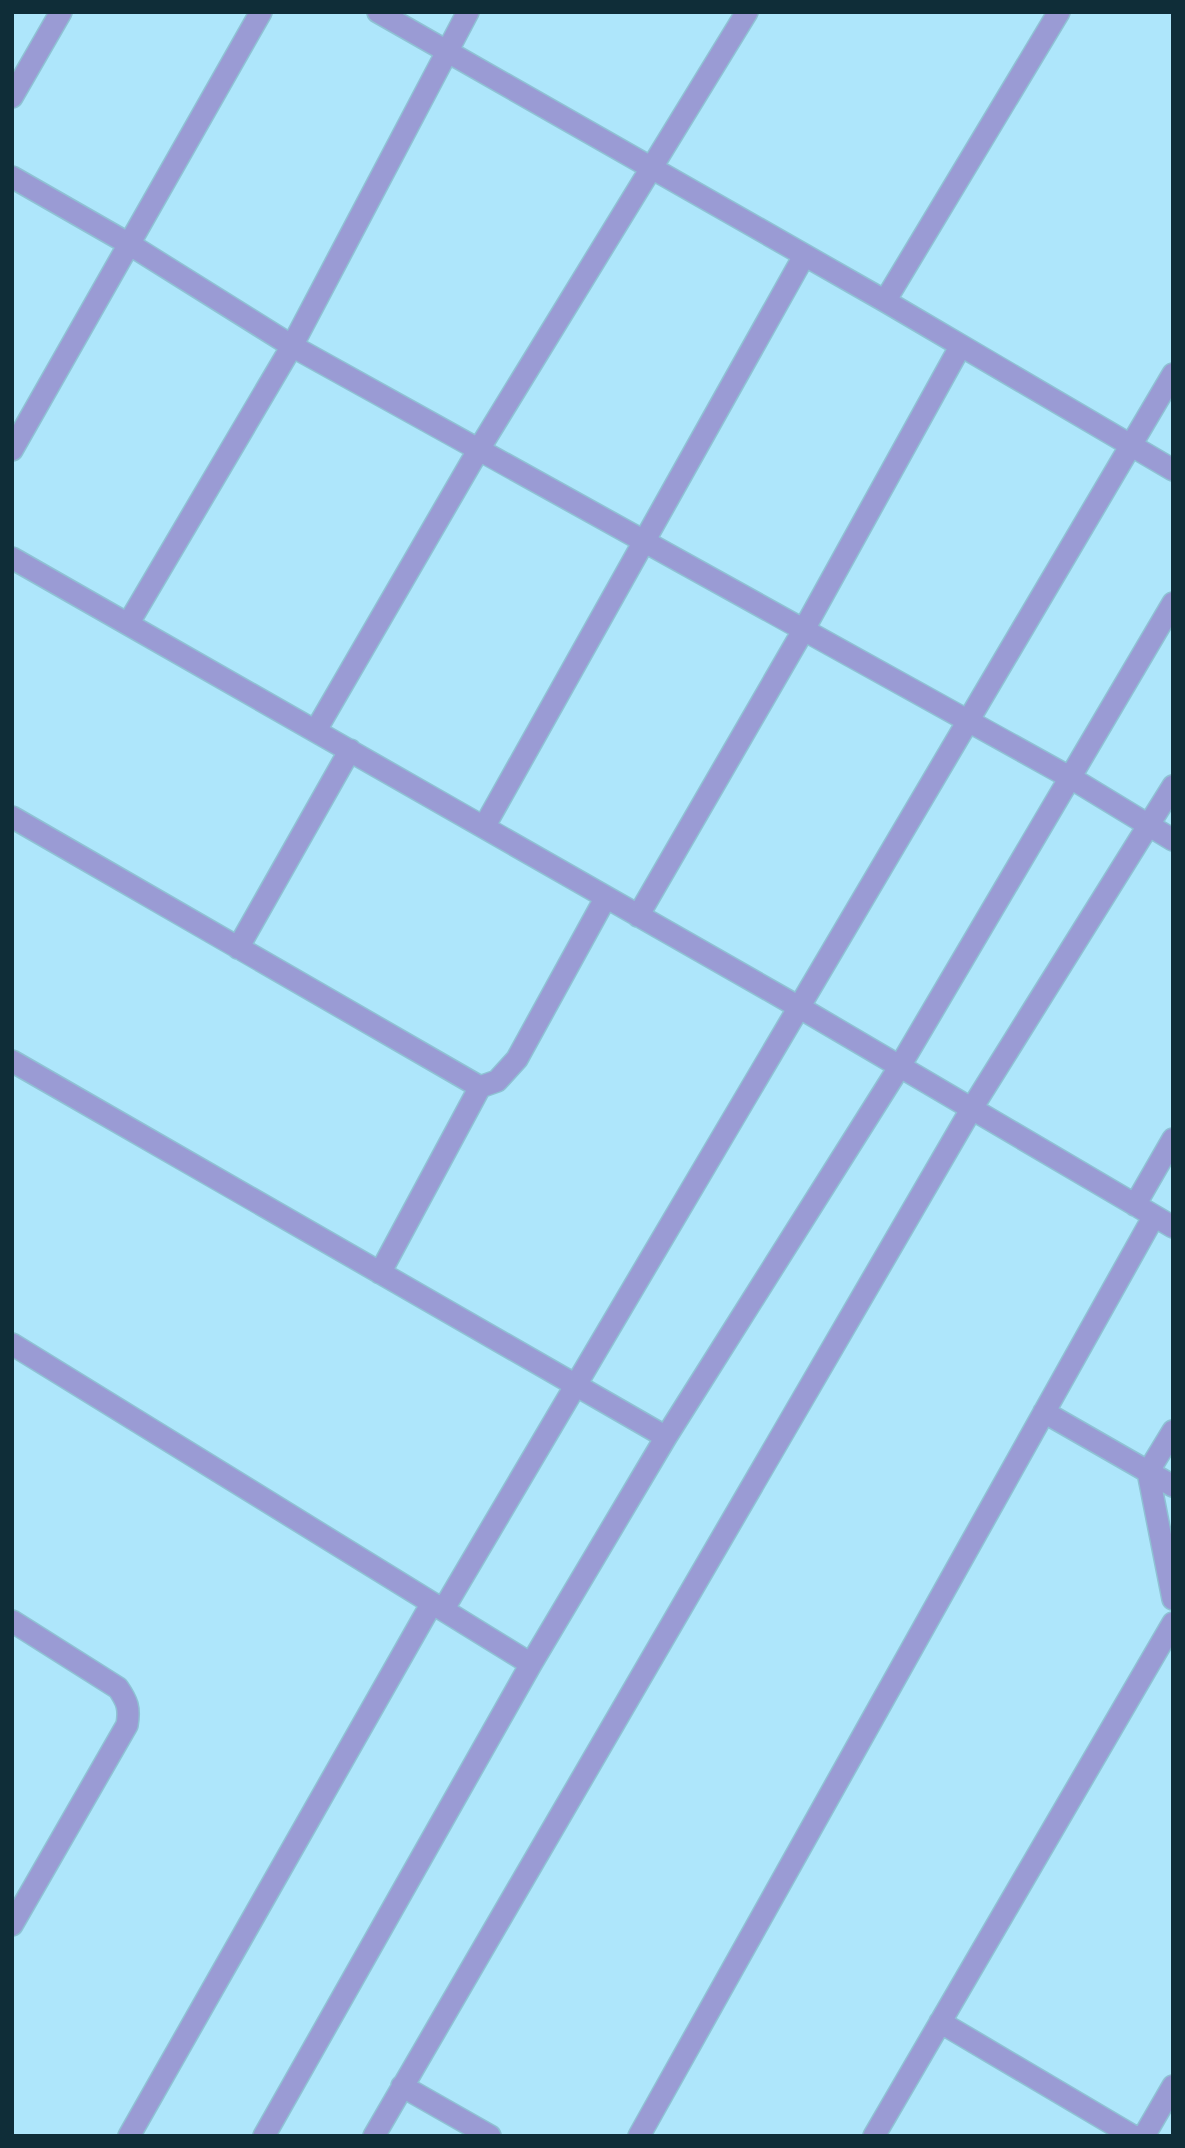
<svg xmlns="http://www.w3.org/2000/svg" width="1185" height="2148" viewBox="0 0 1185 2148" font-family="'PT Sans',sans-serif">
  <style>
    .lines { fill: none; stroke-linecap: round; stroke-linejoin: round }
    .street-casing { stroke: #8ec1d4; stroke-width: 24 }
    .street { stroke: #9a9bd4; stroke-width: 21 }
  </style>
  <rect width="100%" height="100%" fill="#aee6fb"/>
  <g class="lines">
    <g class="street-casing">
      <path id="street" d="M378 12 885 301 1173 470
        M12 97 61 12
        M12 177 129 244 292 346 1071 778 1173 840
        M885 301 1059 12
        M12 450 261 12
        M12 558 797 1006 1173 1227
        M128 624 292 346 468 12
        M316 730 479 449 747 12
        M12 817 480 1087 497 1081 517 1059 606 897
        M484 827 804 256
        M638 916 803 631 960 347
        M238 948 350 750
        M12 1061 666 1437
        M1135 1205 1173 1139
        M380 1273 480 1087
        M12 1344 531 1664
        M1044 1412 1173 1486
        M1173 1431 1148 1472 1173 1599
        M443 1610 1173 374
        M12 1621 118 1688C127 1701 130 1708 127 1725L12 1925
        M940 2022 1133 2136
        M402 2086 490 2136
        M129 2136 432 1603
        M264 2136 531 1664 666 1437 900 1066 1173 603
        M374 2136 972 1108 1173 786
        M639 2136 1154 1216
        M874 2136 1173 1623
        M1144 2136 1173 2086"/>
    </g>
    <use href="#street" class="street"/>
  </g>
  <rect width="1185" height="2148" fill="none" stroke="#0f2d38" stroke-width="28"/>
</svg>
